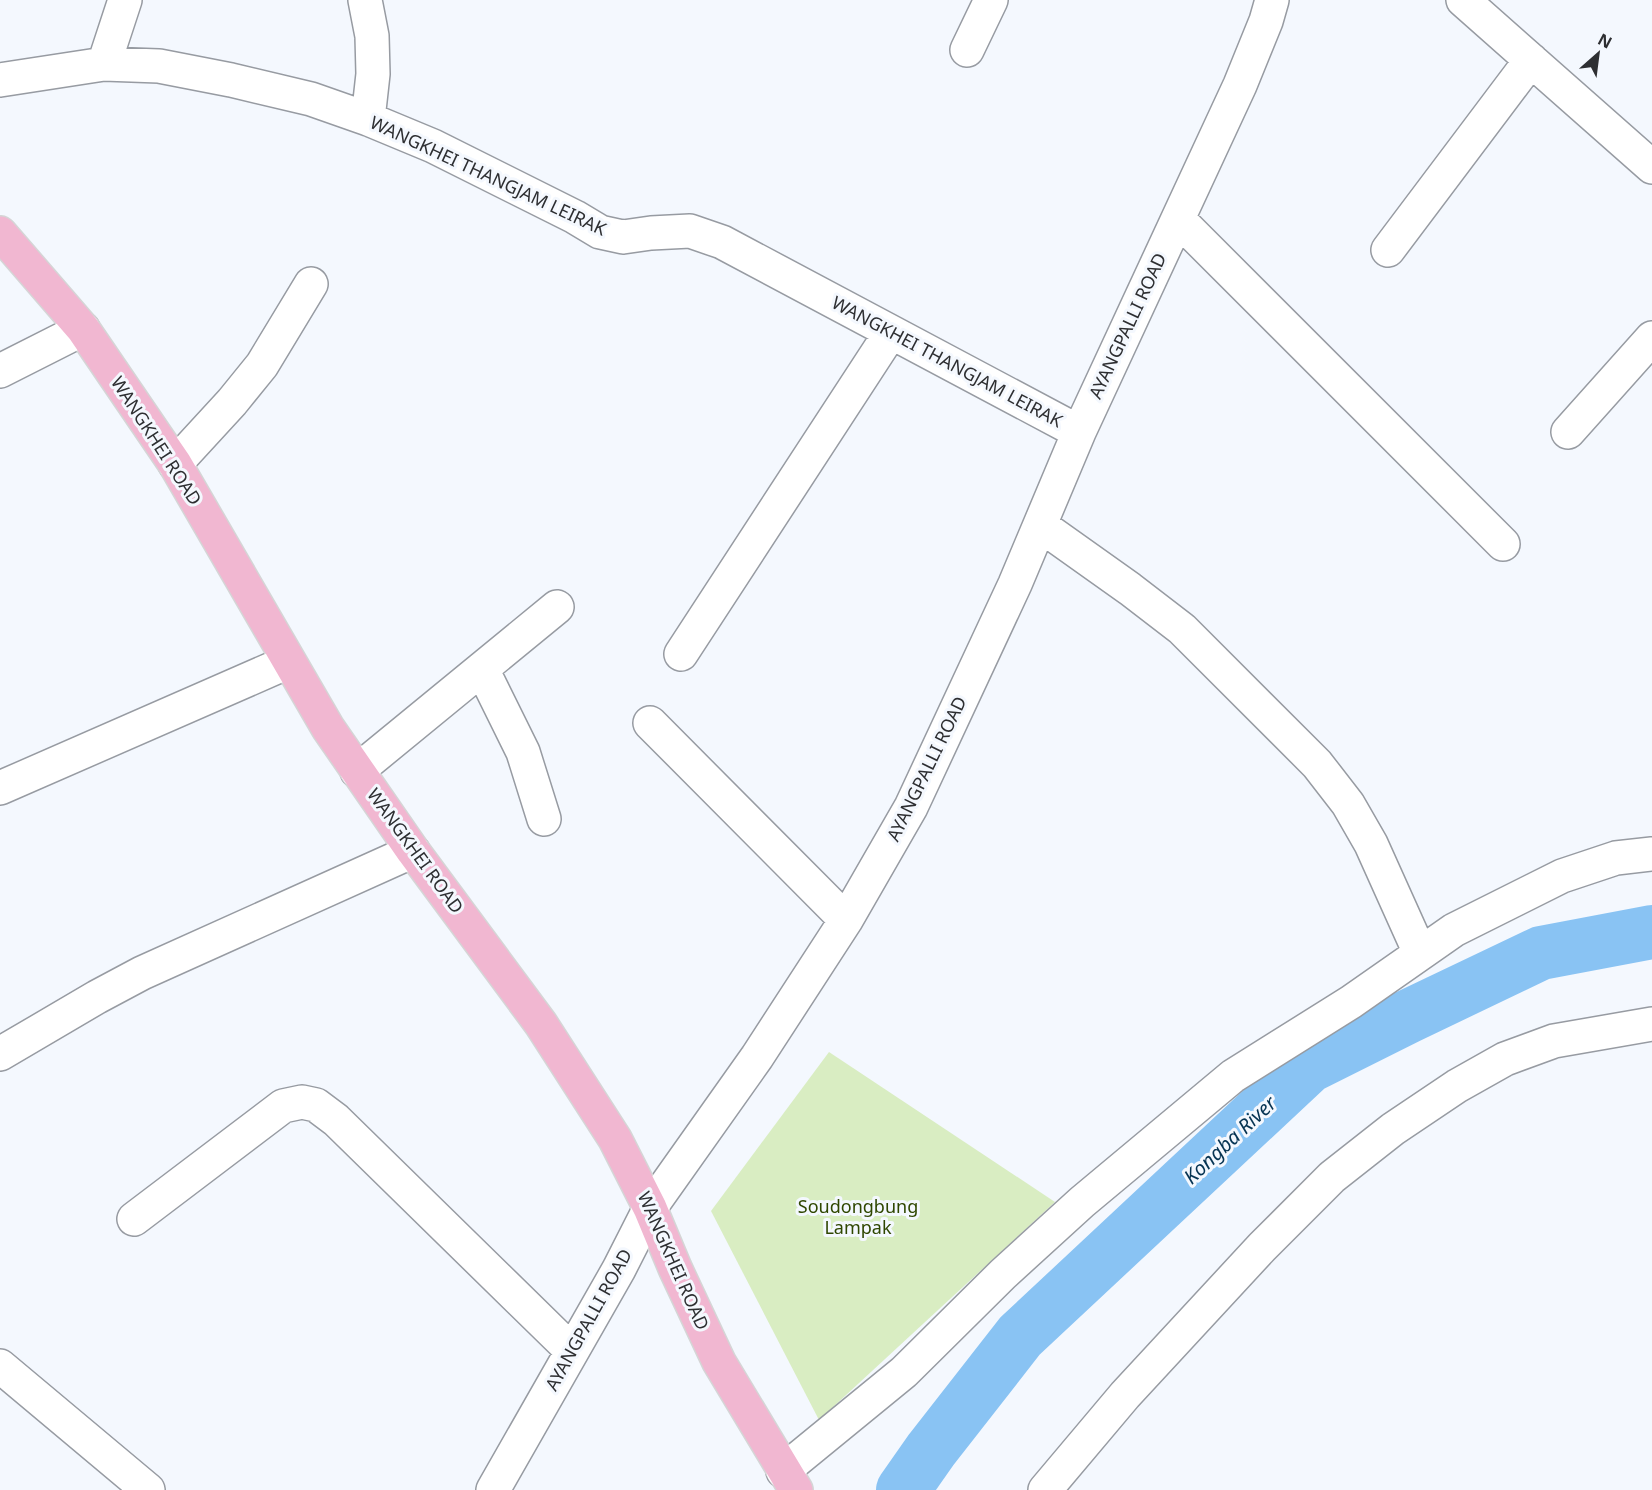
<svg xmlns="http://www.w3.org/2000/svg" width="1652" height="1490" viewBox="0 0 1652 1490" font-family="'Noto Sans',sans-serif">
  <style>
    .green { fill: #d9edc2 }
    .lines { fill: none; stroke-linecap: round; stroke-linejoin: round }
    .river { stroke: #89c3f3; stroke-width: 54 }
    .minor-casing { stroke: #979ba2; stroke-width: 36 }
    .major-casing { stroke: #d5d5d6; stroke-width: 36 }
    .minor { stroke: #fff; stroke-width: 33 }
    .major { stroke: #f1b7d1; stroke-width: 33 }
    .labels { text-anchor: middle; stroke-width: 6; stroke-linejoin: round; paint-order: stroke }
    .street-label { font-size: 18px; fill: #2e2f32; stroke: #f4f8fe }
    .park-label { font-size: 18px; fill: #2f4700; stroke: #f4f8fe }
    .water-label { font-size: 20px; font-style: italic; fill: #063453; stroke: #f4f8fe }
  </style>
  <rect width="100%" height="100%" fill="#f4f8fe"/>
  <path class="green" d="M829 1052 1055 1202 819 1420 711 1211Z"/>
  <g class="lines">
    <path class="river" d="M903 1490 931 1450 1020 1336 1309 1066 1407 1017 1541 953 1652 932"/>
    <g class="minor-casing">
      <path id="minor" d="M365 0 372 36 373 74 368 119
        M1463 0 1652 167
        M967 50 991 0
        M104 64 125 0
        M0 80 104 64 159 66 231 80 311 99 368 119 433 146 575 217 600 232 623 237 651 233 690 231 722 242 1079 432
        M1178 219 1503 544
        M1388 250 1531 60
        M0 371 83 329
        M1568 432 1652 338
        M175 464 232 402 262 365 311 284
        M1040 525 1130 589 1182 629 1317 764 1348 804 1371 844 1420 953
        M681 654 891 332
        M482 669 523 752 544 819
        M650 723 846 920
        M357 771 557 607
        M0 788 288 662
        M0 1054 97 997 142 973 413 851
        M134 1219 283 1106 302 1102 316 1105 336 1120 572 1351
        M0 1366 148 1490
        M783 1471 904 1372 1003 1274 1082 1202 1233 1076 1351 1002 1454 930 1562 876 1616 858 1652 854
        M493 1490 619 1269 650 1208 757 1057 846 920 911 807 1015 584 1079 432 1240 85 1266 21 1272 0
        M1045 1490 1125 1395 1262 1247 1332 1177 1393 1129 1457 1086 1505 1059 1554 1041 1652 1024"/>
    </g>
    <g class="major-casing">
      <path id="major" d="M0 233 83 329 175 464 328 728 413 851 541 1024 615 1139 650 1208 675 1268 719 1362 796 1490"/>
    </g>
    <use href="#minor" class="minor"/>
    <use href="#major" class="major"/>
  </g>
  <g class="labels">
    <g class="street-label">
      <text transform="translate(488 176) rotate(25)" y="6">WANGKHEI THANGJAM LEIRAK</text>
      <text transform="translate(1128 326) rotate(-65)" y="6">AYANGPALLI ROAD</text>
      <text transform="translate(947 362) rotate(28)" y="6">WANGKHEI THANGJAM LEIRAK</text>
      <text transform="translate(156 441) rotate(57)" y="6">WANGKHEI ROAD</text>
      <text transform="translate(927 769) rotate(-64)" y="6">AYANGPALLI ROAD</text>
      <text transform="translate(415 851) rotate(54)" y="6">WANGKHEI ROAD</text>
      <text transform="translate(673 1261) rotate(66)" y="6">WANGKHEI ROAD</text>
      <text transform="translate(589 1320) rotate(-61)" y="6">AYANGPALLI ROAD</text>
    </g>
    <g class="park-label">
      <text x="858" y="1213">Soudongbung<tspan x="858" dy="21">Lampak</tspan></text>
    </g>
    <g class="water-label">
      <text transform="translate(1230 1140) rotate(-43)" y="7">Kongba River</text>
    </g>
  </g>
  <g transform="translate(1598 54) rotate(28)" stroke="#f4f8fe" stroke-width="4.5" paint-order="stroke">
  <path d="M0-4.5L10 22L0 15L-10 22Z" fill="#2e2f32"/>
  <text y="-9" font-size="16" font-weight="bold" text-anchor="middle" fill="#2e2f32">N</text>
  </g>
</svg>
